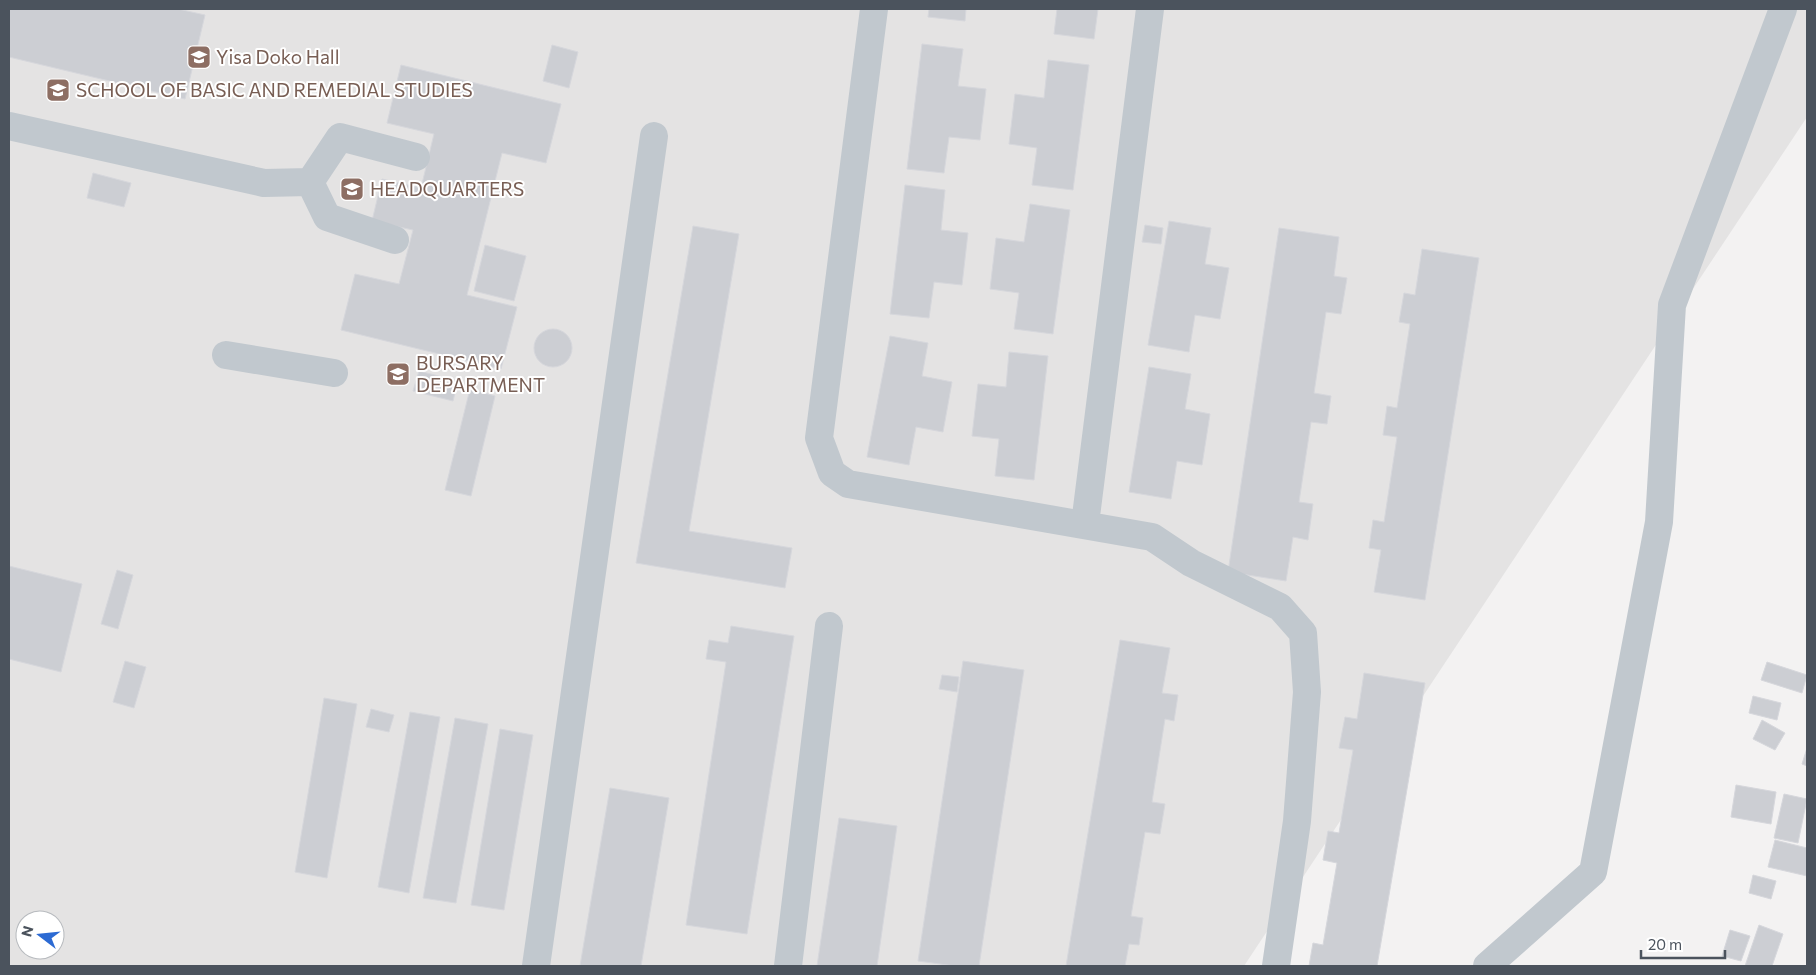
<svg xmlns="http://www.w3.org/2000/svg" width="1816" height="975" viewBox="0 0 1816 975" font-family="Commissioner,sans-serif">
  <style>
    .education { fill: #e4e3e3; fill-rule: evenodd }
    .building { fill: #ccced3; stroke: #d6d7dc }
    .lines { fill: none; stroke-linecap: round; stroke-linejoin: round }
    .minor { stroke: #c1c8ce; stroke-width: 28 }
    .labels { text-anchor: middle; stroke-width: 4; stroke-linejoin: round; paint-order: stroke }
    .education-label { font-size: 19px; fill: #785e54; stroke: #fff; text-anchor: start }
  </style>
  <rect width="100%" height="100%" fill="#f3f2f2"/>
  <path class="education" d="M9 9H1807V117L1244 966H9ZM25 920H55V950H25Z"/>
  <path class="building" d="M9 9H178L205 15 185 99 9 57Z
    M929 9H966L965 21 928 17Z
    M1057 9H1098L1094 39 1054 34Z
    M922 44 963 49 958 86 986 89 980 140 949 137 944 173 907 169Z
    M552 45 578 52 569 88 543 81Z
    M1048 60 1089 65 1073 190 1032 185 1037 148 1009 144 1015 94 1044 98Z
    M401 65 561 104 546 163 502 153 467 295 517 307 501 369 341 330 355 274 399 284 413 230 372 221 382 179 421 188 434 134 387 123Z
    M93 173 131 183 124 207 87 198Z
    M905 185 945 190 941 230 968 233 962 285 934 282 929 318 890 314Z
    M1030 204 1070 210 1053 334 1014 329 1019 293 990 289 996 238 1024 242Z
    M1169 221 1211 228 1205 264 1229 268 1220 319 1195 315 1189 352 1148 345Z
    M1145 225 1163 228 1161 244 1142 242Z
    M693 226 739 234 689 531 792 548 785 588 636 563Z
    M1279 228 1339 237 1334 276 1347 278 1341 314 1326 312 1314 393 1331 396 1327 424 1311 422 1299 502 1313 504 1308 540 1293 537 1286 581 1228 572Z
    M485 245 526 256 514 301 474 291Z
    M1422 249 1479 258 1425 600 1374 592 1381 550 1369 548 1373 520 1384 522 1397 437 1383 435 1387 406 1397 408 1410 324 1399 322 1404 293 1415 295Z
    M534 348a19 19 0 1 1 38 0a19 19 0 1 1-38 0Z
    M890 336 928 343 922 376 952 382 943 432 916 427 909 465 867 457Z
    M1009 352 1048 356 1034 480 995 476 999 439 972 436 978 384 1006 387Z
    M1149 367 1191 374 1185 409 1210 414 1202 465 1177 461 1171 499 1129 492Z
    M419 371 458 381 453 401 413 391Z
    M470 389 495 396 471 496 445 490Z
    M9 566 82 584 61 672 9 659Z
    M117 570 133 575 118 629 101 624Z
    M731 626 794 636 747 934 686 925 726 662 706 659 709 640 728 643Z
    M1120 640 1170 648 1162 693 1178 695 1174 721 1165 719 1152 802 1165 804 1160 834 1145 832 1131 916 1143 918 1139 945 1129 944 1125 966H1066Z
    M125 661 146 667 134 708 113 702Z
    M963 661 1024 670 979 966H955L918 961Z
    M1767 662 1807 675 1802 693 1761 680Z
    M1364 673 1425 683 1377 966H1309L1313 943 1323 945 1337 863 1323 860 1328 831 1339 833 1353 750 1339 748 1345 717 1357 719Z
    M942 675 959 677 957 692 939 689Z
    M1753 696 1781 703 1777 720 1749 713Z
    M324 698 357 704 327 878 295 872Z
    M371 709 394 715 389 732 366 727Z
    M410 712 440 717 409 893 378 887Z
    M455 718 488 724 456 903 423 898Z
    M1762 720 1785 733 1775 750 1753 739Z
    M500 729 533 735 504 910 471 905Z
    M1807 748V766L1802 764Z
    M1736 785 1776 792 1771 824 1731 817Z
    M610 788 669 798 641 966H580Z
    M1784 794 1807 799 1798 843 1774 838Z
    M839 818 897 826 877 966H817Z
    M1775 840 1807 848V876L1768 867Z
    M1753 875 1776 881 1771 899 1749 893Z
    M1759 925 1783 934 1772 966H1745Z
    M1730 930 1750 936 1741 961 1722 956Z"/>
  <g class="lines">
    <path class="minor" d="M874 9 819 438 832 473 848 484 1152 537 1191 563 1280 607 1303 633 1307 692 1297 821 1276 966
      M9 126 264 183 310 182 327 217 395 240
      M310 182 340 137 416 157
      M226 355 334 373
      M1085 524 1150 9
      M536 966 654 136
      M788 966 829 626
      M1487 966 1593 872 1659 522 1672 305 1783 9"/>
  </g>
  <defs>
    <g id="university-square" transform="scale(1.25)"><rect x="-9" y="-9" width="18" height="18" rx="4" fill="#8d6e63" stroke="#fff"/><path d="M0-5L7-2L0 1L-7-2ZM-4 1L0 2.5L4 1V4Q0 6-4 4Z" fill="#fff"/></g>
  </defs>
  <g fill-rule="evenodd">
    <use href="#university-square" x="199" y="57"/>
    <use href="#university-square" x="58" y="90"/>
    <use href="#university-square" x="352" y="189"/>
    <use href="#university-square" x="398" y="374"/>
  </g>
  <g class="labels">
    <g class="education-label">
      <text x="216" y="64">Yisa Doko Hall</text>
      <text x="76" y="97">SCHOOL OF BASIC AND REMEDIAL STUDIES</text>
      <text x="370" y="196">HEADQUARTERS</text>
      <text x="416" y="370">BURSARY<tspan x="416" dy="22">DEPARTMENT</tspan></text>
    </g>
  </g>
  <rect width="1816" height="975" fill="none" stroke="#4b535d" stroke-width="20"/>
  <g transform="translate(40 935) rotate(286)"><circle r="24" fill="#ffffff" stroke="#b7babe"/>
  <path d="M0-4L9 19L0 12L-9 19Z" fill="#2c6ad3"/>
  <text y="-8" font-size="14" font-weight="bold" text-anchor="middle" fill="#4b535d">N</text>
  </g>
  <path d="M1641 950v8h84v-8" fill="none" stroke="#4b535d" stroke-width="2.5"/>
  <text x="1648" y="950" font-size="15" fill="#4b535d" stroke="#ffffff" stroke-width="4" paint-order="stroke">20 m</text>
</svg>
